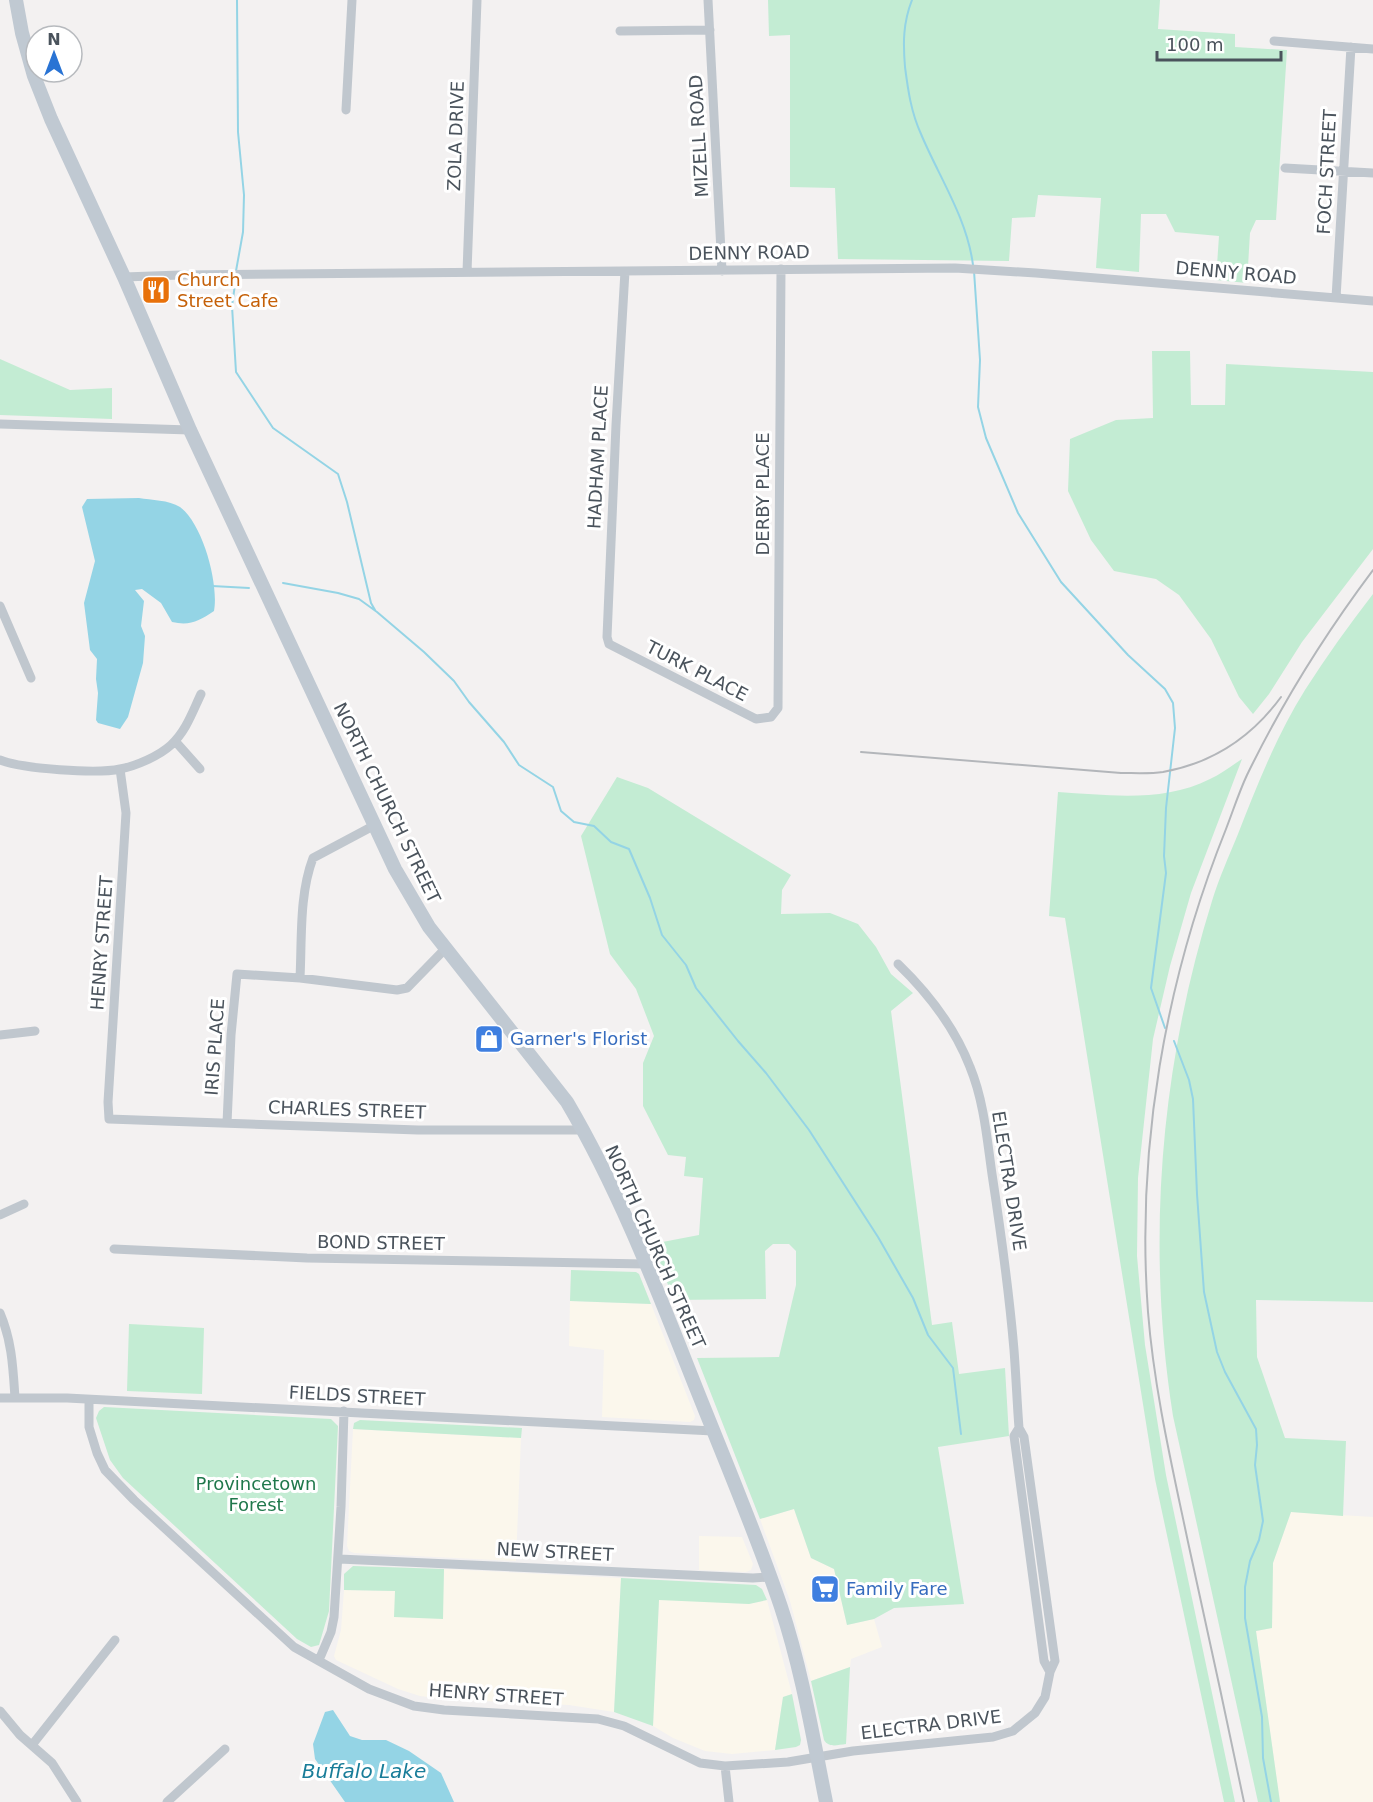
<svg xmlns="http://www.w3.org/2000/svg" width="1373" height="1802" viewBox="0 0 1373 1802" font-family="'DejaVu Sans',sans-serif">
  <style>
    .commercial { fill: #fbf7ec }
    .green { fill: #c3ecd3 }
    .water { fill: #94d4e5 }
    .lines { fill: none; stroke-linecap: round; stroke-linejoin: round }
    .stream { stroke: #94d4e5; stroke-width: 2 }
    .minor { stroke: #c0c7ce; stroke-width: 9 }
    .secondary { stroke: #c0c9d2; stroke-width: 14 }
    .rail { stroke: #b3b6ba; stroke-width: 2 }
    .labels { text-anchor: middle; stroke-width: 6; stroke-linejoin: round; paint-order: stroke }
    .street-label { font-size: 18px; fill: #4a535c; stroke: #fff }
    .food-label { font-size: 18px; fill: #c56008; stroke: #fff; text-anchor: start }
    .shop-label { font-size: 18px; fill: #366cbe; stroke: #fff; text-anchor: start }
    .park-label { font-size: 18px; fill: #20784c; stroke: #fff }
    .water-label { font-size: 20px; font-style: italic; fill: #197d99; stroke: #fff }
  </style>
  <rect width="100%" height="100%" fill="#f3f1f1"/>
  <path class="commercial" d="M570 1301 651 1304 695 1416 694 1420 690 1422 602 1417 604 1350 569 1346Z
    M353 1429 521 1438 516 1561 354 1553 349 1551 347 1546Z
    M794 1509 811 1558 834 1569 847 1625 874 1619 882 1647 851 1659 850 1667 811 1681 790 1601 760 1519Z
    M1291 1512 1373 1517V1802H1280L1256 1631 1272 1628 1273 1563Z
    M699 1536 742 1537 753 1564 751 1570 746 1572 699 1570Z
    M444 1569 621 1578 614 1712 569 1705 443 1699 420 1696 398 1689 336 1660 334 1656 341 1630 344 1590 395 1591 442 1619Z
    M659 1599 749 1604 767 1600 792 1694 783 1697 775 1750 732 1754 705 1751 673 1738 653 1726Z"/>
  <path class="green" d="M768 0H1160L1158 29 1235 34V47L1287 50 1276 220H1256L1250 233 1247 283 1216 280 1219 236 1175 232 1166 214H1141L1139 272 1096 268 1101 198 1038 195 1035 217 1012 218 1009 261 838 259 835 188 790 187V35L769 36Z
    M1152 351H1190L1191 405H1225L1226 364 1373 372V549L1302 642 1269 694 1253 714 1239 697 1211 639 1179 595 1156 579 1114 571 1091 540 1068 491 1070 439 1116 420 1153 418Z
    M0 359 70 390 112 388V419L0 415Z
    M1373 594V1302L1256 1300 1257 1357 1285 1438 1346 1441 1343 1516 1291 1512 1273 1563 1272 1628 1256 1631 1280 1802H1258L1173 1416C1146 1244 1160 1068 1212 901 1219 878 1229 856 1238 834 1257 785 1277 735 1305 690 1326 657 1349 625 1373 594Z
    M1242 759 1191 893 1170 966 1153 1039 1138 1178 1137 1256 1145 1345 1166 1475 1235 1802H1224L1155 1479 1065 918 1049 916 1058 792C1108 795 1163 803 1210 779 1221 774 1231 766 1242 759Z
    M617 777 648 788 791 875 782 890 781 914 830 913 858 924 876 947 891 974 913 993 891 1011 932 1325 952 1322 959 1374 1005 1368 1009 1436 938 1447 964 1604 894 1608 874 1619 847 1625 834 1569 811 1558 794 1509 760 1519 697 1358 779 1357 796 1285V1251L789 1244H773L765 1251 766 1299 674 1300 652 1244 699 1235 703 1178 684 1176 686 1157 668 1155 643 1106V1063L654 1036 636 989 610 954 581 836Z
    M571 1270 636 1272 639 1274 651 1304 570 1301Z
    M129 1324 204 1328 202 1394 127 1391Z
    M104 1407 331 1419 338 1426 329 1611 319 1645 311 1647 297 1639 123 1478 110 1460 96 1418 99 1411Z
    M360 1420 522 1428 521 1438 353 1429 354 1423Z
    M353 1566 444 1569 443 1619 394 1617 395 1591 344 1590V1574Z
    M621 1578 756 1585 762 1589 767 1600 749 1604 659 1600 653 1726 614 1712Z
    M850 1667 846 1744C837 1745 829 1748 824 1740L811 1681Z
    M792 1694 801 1740 800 1745 796 1747 775 1750 783 1697Z"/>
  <path class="water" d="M139 498C151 500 169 500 180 507 203 524 219 584 214 611 199 621 190 626 172 622L161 603 142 589 135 590 144 601 141 626 145 636 143 663 128 717 120 729 98 723 96 720 98 693 96 679 97 659 90 650 84 603 95 561 82 507 87 499Z
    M333 1710 350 1736 362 1740H386L409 1751 441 1773 454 1802H345L315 1759 313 1744 325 1712Z"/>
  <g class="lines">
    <path class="stream" d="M912 0C903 23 903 43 905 67 908 90 911 112 921 134 939 177 967 218 973 265
      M236 271 243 232 244 195 238 132 237 0
      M974 271 980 360 978 407 986 438 1018 513 1061 582 1128 655 1165 689 1173 703 1175 728 1166 808 1164 856 1166 873 1151 988 1165 1028
      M236 277 232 306 236 372 273 428 338 474 347 502 371 603 375 610
      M283 583 338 593 359 599 377 612 424 652 454 681 469 702 504 742 519 765 553 787 561 811 574 822 594 826 611 842 629 849 650 898 662 935 686 965 696 988 738 1041 766 1073 809 1130 878 1237 913 1298 928 1335 953 1368 961 1434
      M212 586 249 588
      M1174 1041 1189 1080 1193 1099 1197 1194 1204 1292 1217 1352 1225 1372 1256 1429 1257 1445 1255 1465 1263 1521 1259 1540 1250 1561 1245 1587V1618L1262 1717 1263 1758 1271 1802"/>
    <path class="minor" d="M708 0 722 271
      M620 31 710 30
      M1274 41 1373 49
      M346 110 352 0
      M1285 168 1373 173
      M625 271 616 425 607 637 609 644 756 719 771 717 778 708 781 269
      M467 272 477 0
      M124 277 180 275 955 268 1036 273 1373 301
      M1336 298 1351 47
      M0 424 190 430
      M0 606 31 678
      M175 741 200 769
      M0 760C22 769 97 774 120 769 136 766 159 756 171 745 186 731 192 713 201 694
      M120 769 126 813 108 1102 109 1119 418 1130H583
      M300 978C302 939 299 895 313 858L375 825
      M0 1035 35 1031
      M227 1123 231 1035 237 974 300 978 397 990 407 988 445 949
      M0 1215 24 1204
      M114 1249 307 1258 646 1264
      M0 1313C12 1341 13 1368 15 1398
      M0 1398H67L713 1431
      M89 1400V1427L97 1453 105 1470 134 1500 294 1647 369 1689 414 1706 444 1710 598 1719 624 1726 700 1763 725 1766 788 1762 853 1751 993 1737 1013 1731 1035 1713 1045 1697 1050 1672 1055 1661 1024 1437 1019 1428C1017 1402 1016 1376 1014 1350 1009 1291 1001 1233 992 1174 987 1139 984 1101 970 1067 955 1028 928 993 898 964
      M1019 1428 1014 1436 1044 1661 1050 1672
      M339 1559 753 1578 770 1577
      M319 1660 331 1632 334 1617 341 1507 344 1411
      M0 1711 20 1735 52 1763 77 1802
      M32 1745 115 1640
      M725 1766 729 1802
      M167 1802 225 1749"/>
    <path class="secondary" d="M16 0 22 33 34 76 51 119 124 277 190 430 395 869 429 927 567 1102C617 1187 653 1279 689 1370 720 1449 754 1527 781 1607 802 1670 813 1737 826 1802"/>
    <path class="rail" d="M861 752 1121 773C1134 773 1150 774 1163 772 1213 763 1251 738 1281 697
      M1244 1802C1226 1715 1207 1629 1188 1542 1172 1466 1154 1389 1148 1312 1136 1148 1165 981 1226 829 1233 811 1239 792 1247 775 1282 703 1325 634 1373 570"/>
  </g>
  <defs>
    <g id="restaurant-square" transform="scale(1.5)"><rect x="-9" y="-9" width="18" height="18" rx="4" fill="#e8710a" stroke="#fff"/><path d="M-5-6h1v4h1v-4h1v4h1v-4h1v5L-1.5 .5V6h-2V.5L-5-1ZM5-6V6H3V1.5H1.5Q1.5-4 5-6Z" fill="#fff"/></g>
    <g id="shop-square" transform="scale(1.5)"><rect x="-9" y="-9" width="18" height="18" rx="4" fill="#3f7fe0" stroke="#fff"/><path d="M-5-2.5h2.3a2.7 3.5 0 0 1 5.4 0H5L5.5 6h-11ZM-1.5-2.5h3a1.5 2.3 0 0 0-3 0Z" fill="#fff"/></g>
    <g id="supermarket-square" transform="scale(1.5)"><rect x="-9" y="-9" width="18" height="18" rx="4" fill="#3f7fe0" stroke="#fff"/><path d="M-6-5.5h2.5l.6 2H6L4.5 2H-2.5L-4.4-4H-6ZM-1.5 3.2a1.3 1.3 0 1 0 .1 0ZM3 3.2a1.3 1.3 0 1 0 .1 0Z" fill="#fff"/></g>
  </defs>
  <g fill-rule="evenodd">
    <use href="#restaurant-square" x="156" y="290"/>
    <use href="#shop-square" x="489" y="1039"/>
    <use href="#supermarket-square" x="825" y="1589"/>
  </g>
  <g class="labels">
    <g class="street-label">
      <text transform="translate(456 136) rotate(-88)" y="6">ZOLA DRIVE</text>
      <text transform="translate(699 136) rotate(-93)" y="6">MIZELL ROAD</text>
      <text transform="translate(1327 172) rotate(-87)" y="6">FOCH STREET</text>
      <text transform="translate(749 253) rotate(-1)" y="6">DENNY ROAD</text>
      <text transform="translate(1236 273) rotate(5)" y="6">DENNY ROAD</text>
      <text transform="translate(598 457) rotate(-87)" y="6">HADHAM PLACE</text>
      <text transform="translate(763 494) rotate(-90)" y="6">DERBY PLACE</text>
      <text transform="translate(697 671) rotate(27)" y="6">TURK PLACE</text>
      <text transform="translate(387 803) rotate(64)" y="6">NORTH CHURCH STREET</text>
      <text transform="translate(102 943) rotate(-86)" y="6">HENRY STREET</text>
      <text transform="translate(215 1047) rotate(-86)" y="6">IRIS PLACE</text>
      <text transform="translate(347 1110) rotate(2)" y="6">CHARLES STREET</text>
      <text transform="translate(1009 1181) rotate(81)" y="6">ELECTRA DRIVE</text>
      <text transform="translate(381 1243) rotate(1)" y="6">BOND STREET</text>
      <text transform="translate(655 1247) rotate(66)" y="6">NORTH CHURCH STREET</text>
      <text transform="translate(357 1396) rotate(3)" y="6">FIELDS STREET</text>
      <text transform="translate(555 1552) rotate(3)" y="6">NEW STREET</text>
      <text transform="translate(496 1695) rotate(4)" y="6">HENRY STREET</text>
      <text transform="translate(931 1725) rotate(-7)" y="6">ELECTRA DRIVE</text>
    </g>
    <g class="food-label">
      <text x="177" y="286">Church<tspan x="177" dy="21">Street Cafe</tspan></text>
    </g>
    <g class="shop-label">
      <text x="510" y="1045">Garner's Florist</text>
      <text x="846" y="1595">Family Fare</text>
    </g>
    <g class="park-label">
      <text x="256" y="1490">Provincetown<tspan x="256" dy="21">Forest</tspan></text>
    </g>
    <g class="water-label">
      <text x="364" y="1778">Buffalo Lake</text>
    </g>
  </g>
  <g transform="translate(54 54)"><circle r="28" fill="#ffffff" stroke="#b7babe" stroke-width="1.5"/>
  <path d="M0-4.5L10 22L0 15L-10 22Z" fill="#2973d4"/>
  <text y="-9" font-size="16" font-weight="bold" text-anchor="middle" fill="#4a535c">N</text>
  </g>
  <path d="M1157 51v9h124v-9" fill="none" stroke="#4a535c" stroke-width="3"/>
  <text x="1166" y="51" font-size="18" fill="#4a535c" stroke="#ffffff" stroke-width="4.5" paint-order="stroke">100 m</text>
</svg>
